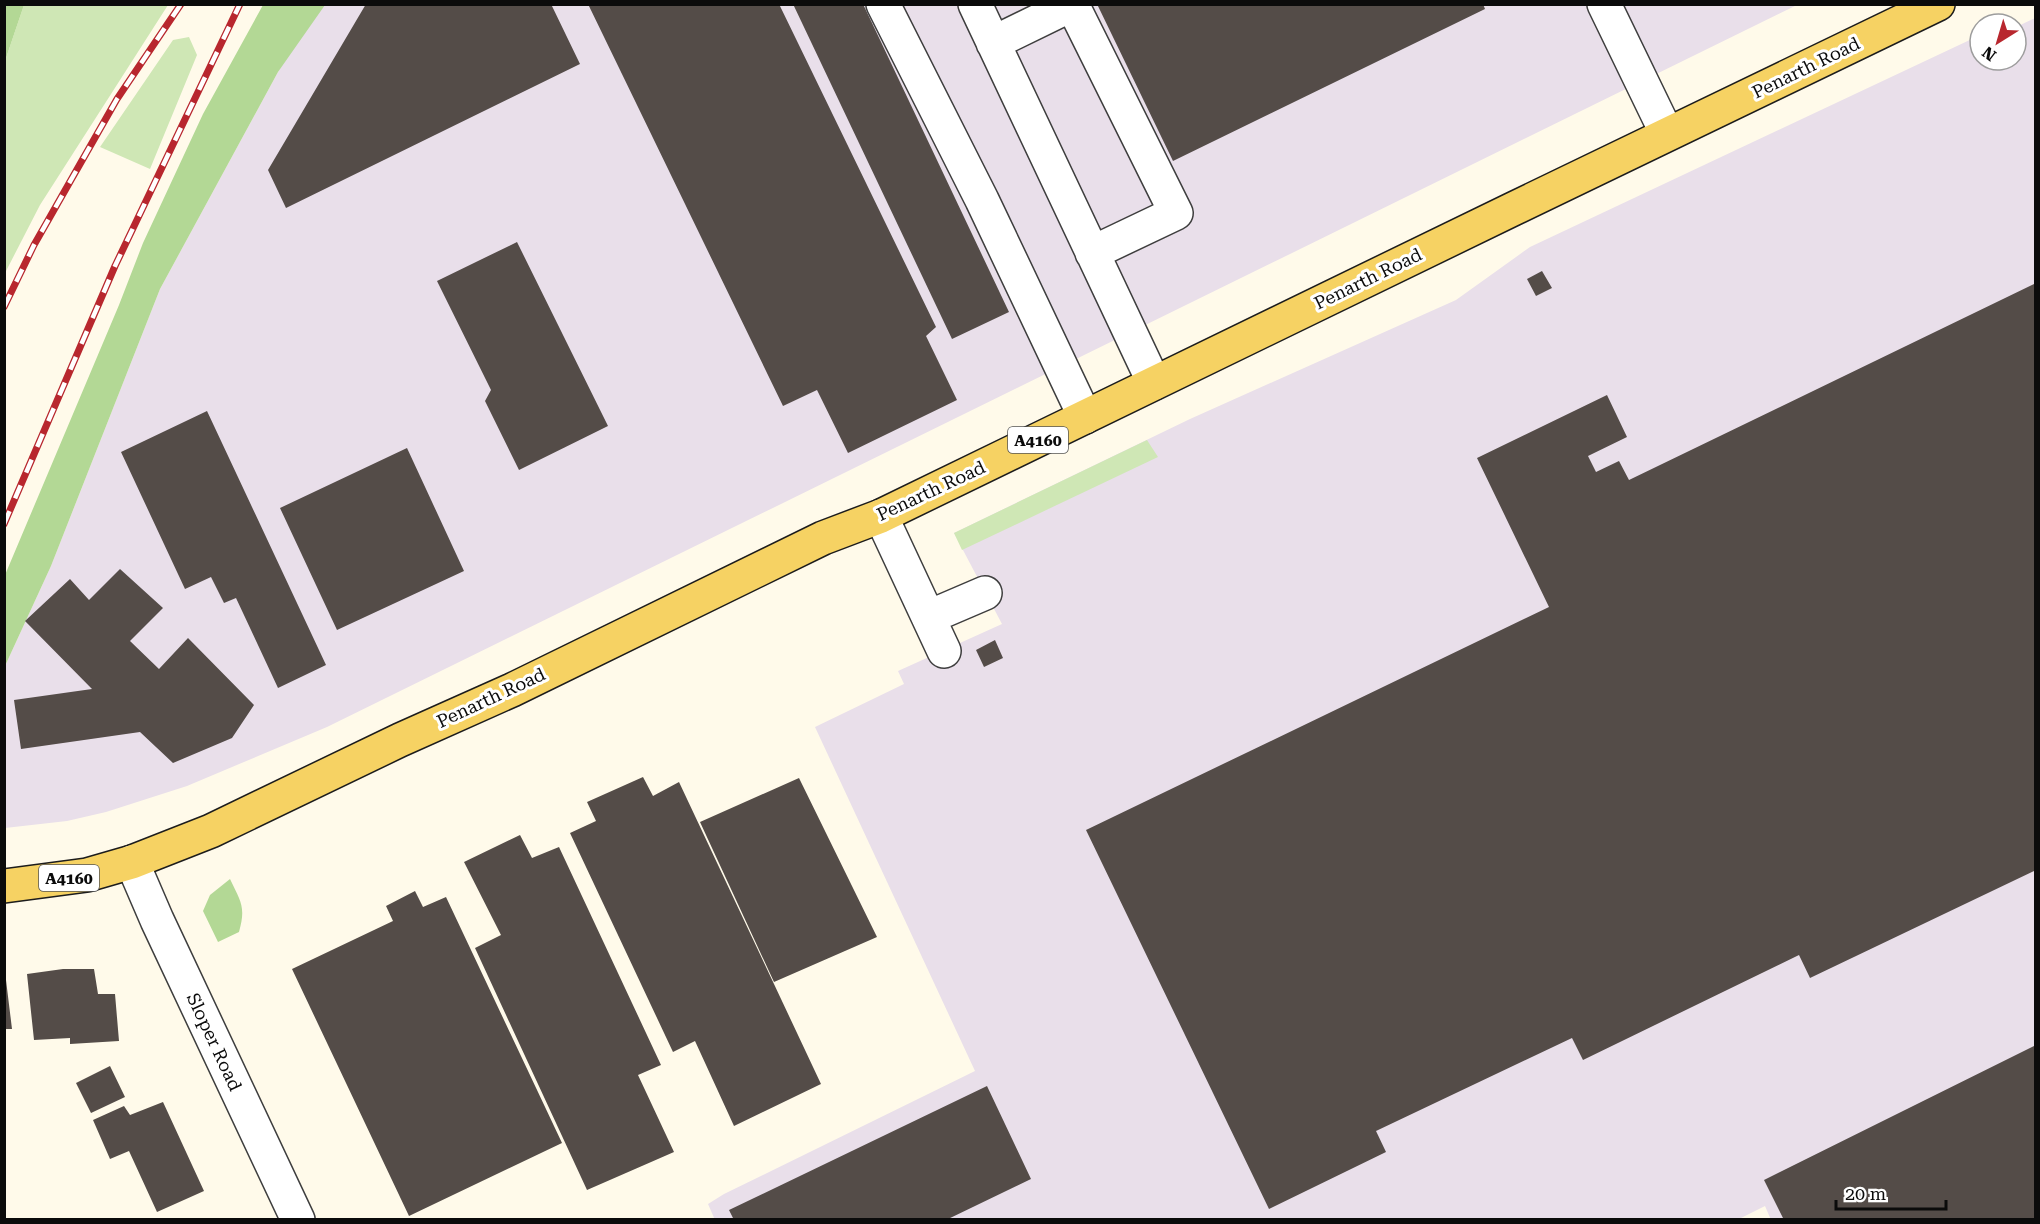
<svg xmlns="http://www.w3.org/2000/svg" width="2040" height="1224" viewBox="0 0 2040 1224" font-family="'Roboto Serif',serif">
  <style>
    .industrial { fill: #e9dfea }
    .green { fill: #cfe7b5 }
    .forest { fill: #b3d895 }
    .building { fill: #544c48 }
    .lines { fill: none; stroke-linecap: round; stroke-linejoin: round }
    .minor-casing { stroke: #3e3e3e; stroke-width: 36 }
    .major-casing { stroke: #1c1c1c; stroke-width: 36 }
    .minor { stroke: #fff; stroke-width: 33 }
    .major { stroke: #f6d263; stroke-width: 33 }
    .rail-casing { stroke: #b8272e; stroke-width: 7 }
    .rail { stroke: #fff; stroke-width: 4.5; stroke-dasharray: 14; stroke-linecap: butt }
    .labels { text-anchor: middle; stroke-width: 6; stroke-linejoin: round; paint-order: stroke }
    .shield { fill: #fff; stroke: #545454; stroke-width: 1.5 }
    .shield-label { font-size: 16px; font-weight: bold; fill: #0b0b0b }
    .street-label { font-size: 18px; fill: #0b0b0b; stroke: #fff }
  </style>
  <rect width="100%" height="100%" fill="#fffaea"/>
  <path class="industrial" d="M317 5H1797L327 727 187 786 106 812 67 821 5 828V666L51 566 160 289 278 72Z
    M2035 18V1219L1771 1220 1765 1206 1737 1220H715L708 1204 724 1194 975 1071 815 727 904 684 898 671 1002 624 954 533 1190 419 1456 300 1530 247 1974 38 1980 37V60H2016V27Z"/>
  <path class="green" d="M24 5H168L40 205 5 273V61Z
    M189 37 197 55 150 169 100 147 173 40Z
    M1147 440 1158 457 962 550 954 533Z"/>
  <path class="forest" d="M5 4 24 5 5 61 4 5Z
    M263 5H325L278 72 160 289 51 566 5 666V575L119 305 143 243 203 114Z
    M230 879C241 902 246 907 239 932L218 942 203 911 210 895Z"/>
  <path class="building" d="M366 4H551L580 64 286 208 268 170Z
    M588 4H779L936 327 926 336 957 400 848 453 817 390 783 406Z
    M793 4H863L1009 312 952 339Z
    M1097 4H1483L1485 9 1173 161Z
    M517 242 608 426 519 470 485 401 491 390 437 281Z
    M1542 271 1552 288 1536 296 1527 279Z
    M2036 283V870L1810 978 1799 955 1583 1060 1572 1038 1376 1131 1386 1152 1269 1209 1086 830 1549 607 1477 458 1607 395 1627 437 1588 456 1596 472 1619 461 1629 480Z
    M207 411 326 665 278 688 236 598 224 603 211 577 185 589 121 452Z
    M407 448 464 571 337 630 280 508Z
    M120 569 163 608 130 641 159 669 188 638 254 705 232 738 173 763 140 732 21 749 14 700 92 689 25 621 70 579 89 600Z
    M995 640 1003 658 984 667 976 650Z
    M643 777 653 796 679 782 821 1084 734 1126 695 1041 673 1052 570 833 596 821 587 802Z
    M799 778 877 937 774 982 700 822Z
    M520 835 532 858 559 847 661 1065 638 1075 674 1152 587 1190 475 948 501 935 464 862Z
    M415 891 423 907 446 897 562 1143 409 1216 292 969 393 921 386 906Z
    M63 969H94L98 994H115L119 1041 70 1044V1038L34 1040 27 974Z
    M4 980H6L12 1029H4Z
    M2036 1045V1220H1784L1764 1180Z
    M110 1066 125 1097 91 1113 76 1083Z
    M987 1086 1031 1179 946 1220H734L729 1210Z
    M163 1102 204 1191 157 1212 129 1151 110 1159 93 1120 124 1106 130 1115Z"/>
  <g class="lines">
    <g class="minor-casing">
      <path id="minor" d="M883 4 982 200 1085 417
        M975 4 1154 383
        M1072 4 1176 213 1092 253
        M1604 4 1667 134
        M993 43 1073 4
        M881 516 944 651
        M929 617 985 593
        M132 862 157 920 298 1220"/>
    </g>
    <g class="major-casing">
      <path id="major" d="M4 886 87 875 132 862 211 831 400 740 512 690 823 538 881 516 1513 209 1938 4"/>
    </g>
    <use href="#minor" class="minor"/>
    <use href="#major" class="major"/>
    <g class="rail-casing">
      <path id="rail" d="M4 307 34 245 117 99 181 4
        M4 524 115 266 240 4"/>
    </g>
    <use href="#rail" class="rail"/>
  </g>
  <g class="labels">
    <g class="shield">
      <rect x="1008" y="427" width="60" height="26" rx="4.5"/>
      <rect x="39" y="865" width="60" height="26" rx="4.5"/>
    </g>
    <g class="shield-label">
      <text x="1038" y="446">A4160</text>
      <text x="69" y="884">A4160</text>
    </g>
    <g class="street-label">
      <text transform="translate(1806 68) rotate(-26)" y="6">Penarth Road</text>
      <text transform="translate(1368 279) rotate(-26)" y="6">Penarth Road</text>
      <text transform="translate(931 491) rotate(-25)" y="6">Penarth Road</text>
      <text transform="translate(491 698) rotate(-25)" y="6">Penarth Road</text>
      <text transform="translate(214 1042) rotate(65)" y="6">Sloper Road</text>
    </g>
  </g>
  <rect width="2040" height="1224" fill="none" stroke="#0b0b0b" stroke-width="12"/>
  <g transform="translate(1998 42) rotate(217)"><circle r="28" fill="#ffffff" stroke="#9d9d9d" stroke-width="1.5"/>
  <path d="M0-4.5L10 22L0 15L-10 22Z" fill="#b8272e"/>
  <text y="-9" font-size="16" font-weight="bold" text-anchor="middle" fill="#0b0b0b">N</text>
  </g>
  <path d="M1836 1200v9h110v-9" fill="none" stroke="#0b0b0b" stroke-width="3"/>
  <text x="1845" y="1200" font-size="18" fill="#0b0b0b" stroke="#ffffff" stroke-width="4.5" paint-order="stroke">20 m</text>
</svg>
